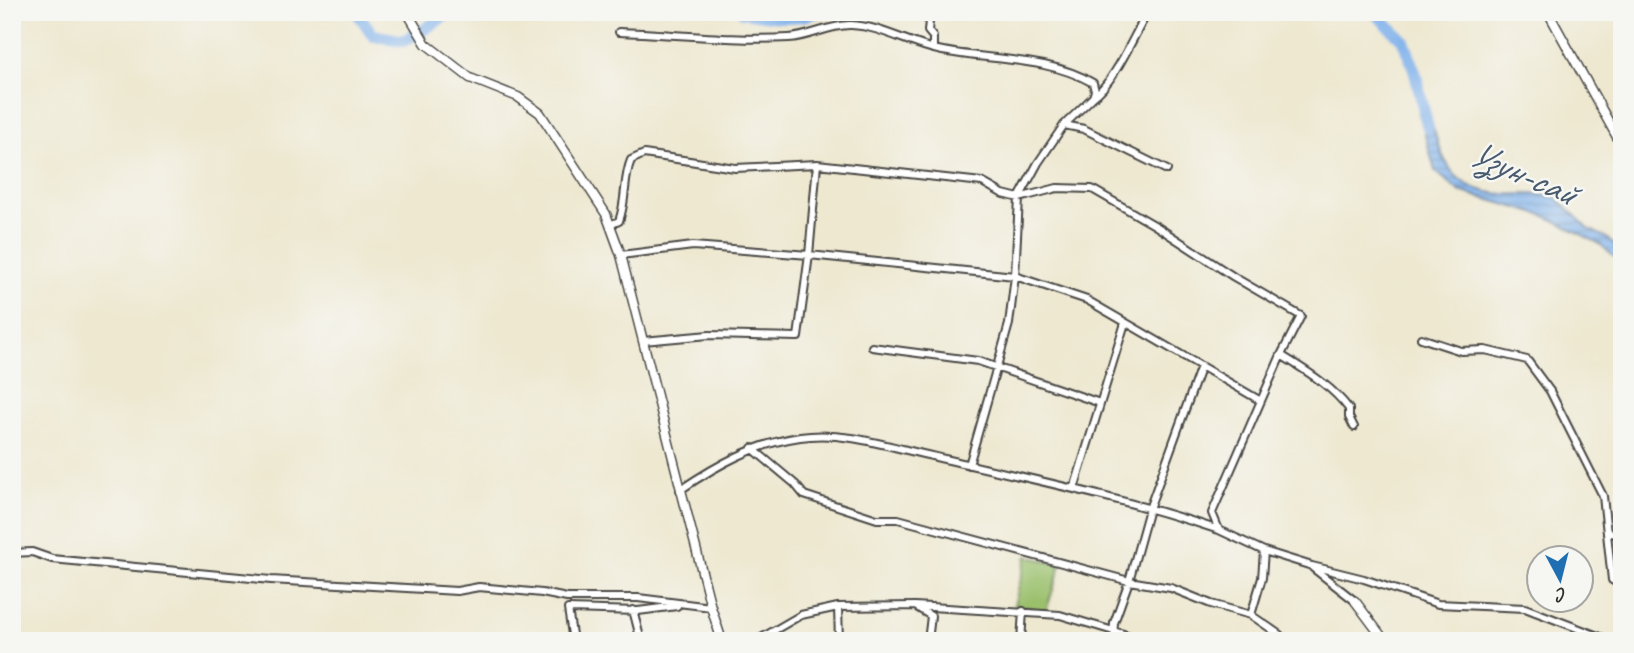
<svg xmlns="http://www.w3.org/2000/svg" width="1634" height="653" viewBox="0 0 1634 653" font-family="Caveat,sans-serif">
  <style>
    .grass { fill: #9ac06c; stroke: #62764c; stroke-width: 2 }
    .water { fill: url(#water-rules); stroke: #556e8b; stroke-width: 2 }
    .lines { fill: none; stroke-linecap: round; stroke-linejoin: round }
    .river { stroke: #7fb1eb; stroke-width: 12 }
    .minor-casing { stroke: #484744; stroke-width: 10 }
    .tertiary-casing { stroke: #484744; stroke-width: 11 }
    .minor { stroke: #fff; stroke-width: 6 }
    .tertiary { stroke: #fff; stroke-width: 8 }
    .labels { text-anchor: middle; stroke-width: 5; stroke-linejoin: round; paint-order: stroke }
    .water-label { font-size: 37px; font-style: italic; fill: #485a6e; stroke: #f6f6f2 }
  </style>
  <defs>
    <pattern id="water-rules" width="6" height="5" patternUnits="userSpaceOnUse" patternTransform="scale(1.75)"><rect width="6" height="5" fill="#7fb1eb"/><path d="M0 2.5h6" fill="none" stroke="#6890bf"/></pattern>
  </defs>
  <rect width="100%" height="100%" fill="#f6f6f2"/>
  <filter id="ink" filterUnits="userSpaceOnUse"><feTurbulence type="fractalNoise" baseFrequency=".0143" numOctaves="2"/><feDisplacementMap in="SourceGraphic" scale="14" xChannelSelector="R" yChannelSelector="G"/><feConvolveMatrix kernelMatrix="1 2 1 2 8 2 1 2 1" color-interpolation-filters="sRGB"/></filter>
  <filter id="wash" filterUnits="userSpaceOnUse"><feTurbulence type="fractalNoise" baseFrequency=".00686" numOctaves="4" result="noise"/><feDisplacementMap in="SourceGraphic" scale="28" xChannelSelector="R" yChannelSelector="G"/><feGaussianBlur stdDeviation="1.57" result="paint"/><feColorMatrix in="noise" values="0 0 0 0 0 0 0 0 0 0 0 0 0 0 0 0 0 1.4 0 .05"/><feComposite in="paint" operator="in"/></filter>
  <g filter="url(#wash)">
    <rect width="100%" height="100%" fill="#eee8d0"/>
    <path class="grass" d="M1027 556 1061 565 1046 611 1014 605Z"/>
    <path class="water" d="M1419 113H1429C1442 158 1448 191 1505 194 1521 195 1538 192 1555 196L1589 229 1607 238 1622 252V264L1600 244 1548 217 1459 191 1435 171Z"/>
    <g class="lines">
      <path class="river" d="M357 12 373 35 403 41 416 34
        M743 12C768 16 794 21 818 12
        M1374 12 1404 41 1415 72 1428 128
        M425 29 450 12"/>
    </g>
  </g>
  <g filter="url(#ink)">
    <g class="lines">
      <g class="minor-casing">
        <path id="minor" d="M930 12 928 31 933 37V49
          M619 32C676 34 732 41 789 38 810 37 831 24 851 25 881 26 909 44 938 50 988 61 1047 56 1093 83L1095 91 1093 97 1064 125 1038 163 1019 198 1015 276 1009 324 969 465
          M1093 97C1115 82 1133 36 1148 12
          M1064 125 1084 129 1167 170
          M610 225 619 221C627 199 623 179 631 160L644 154 735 168 817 164 982 182 1003 194 1019 198 1057 188 1092 189 1156 226 1234 277 1301 316 1281 355 1212 513 1219 530 1264 551 1312 566 1364 579 1438 604 1525 608 1611 641
          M621 255 693 246 809 255 1015 276 1087 300 1261 401
          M1421 338 1461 351 1485 350 1527 360 1550 391 1603 496 1612 580 1622 586
          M643 341 709 335 798 337 809 255 817 164
          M872 347 978 361 1100 403
          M1281 355C1306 371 1331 385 1349 409V417L1354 427
          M752 448 795 484 804 495 877 519H898L1129 581 1171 588 1211 604 1251 615 1280 635
          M1074 489 1125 323
          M680 490C717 465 756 443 800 437 845 430 893 448 936 457 1031 479 1127 499 1219 530
          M1608 532 1622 536
          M12 553 32 552 52 559 271 580 457 591 479 587 542 593 567 598H638L711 607
          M1313 568 1355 601
          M838 607 839 641
          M918 608 931 616 928 641
          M633 610 641 641
          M1251 615 1262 578 1264 551
          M573 641 568 609 638 611 677 606
          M756 641 801 615 838 607 915 606 1060 615 1147 641
          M1021 641 1023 611
          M1113 641 1114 623 1129 581 1149 509 1201 366"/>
      </g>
      <g class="tertiary-casing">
        <path id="tertiary" d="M407 12 426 44 470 78 518 97 540 113 606 214 621 255 711 607 722 641
          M1548 12 1622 146
          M1355 601 1385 641"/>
      </g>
      <use href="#minor" class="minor"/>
      <use href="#tertiary" class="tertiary"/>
    </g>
  </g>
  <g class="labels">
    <g class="water-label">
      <text transform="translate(1523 172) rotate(23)" y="13">Узун-сай</text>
    </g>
  </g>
  <rect width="1634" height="653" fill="none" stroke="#f6f6f2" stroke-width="42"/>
  <g transform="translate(1560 579) rotate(173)"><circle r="33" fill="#f6f6f2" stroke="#a5a5a2" stroke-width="2"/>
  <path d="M0-5L12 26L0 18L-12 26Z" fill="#1f6fb2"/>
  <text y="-10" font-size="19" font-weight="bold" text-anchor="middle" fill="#2b2b2b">С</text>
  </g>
</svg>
